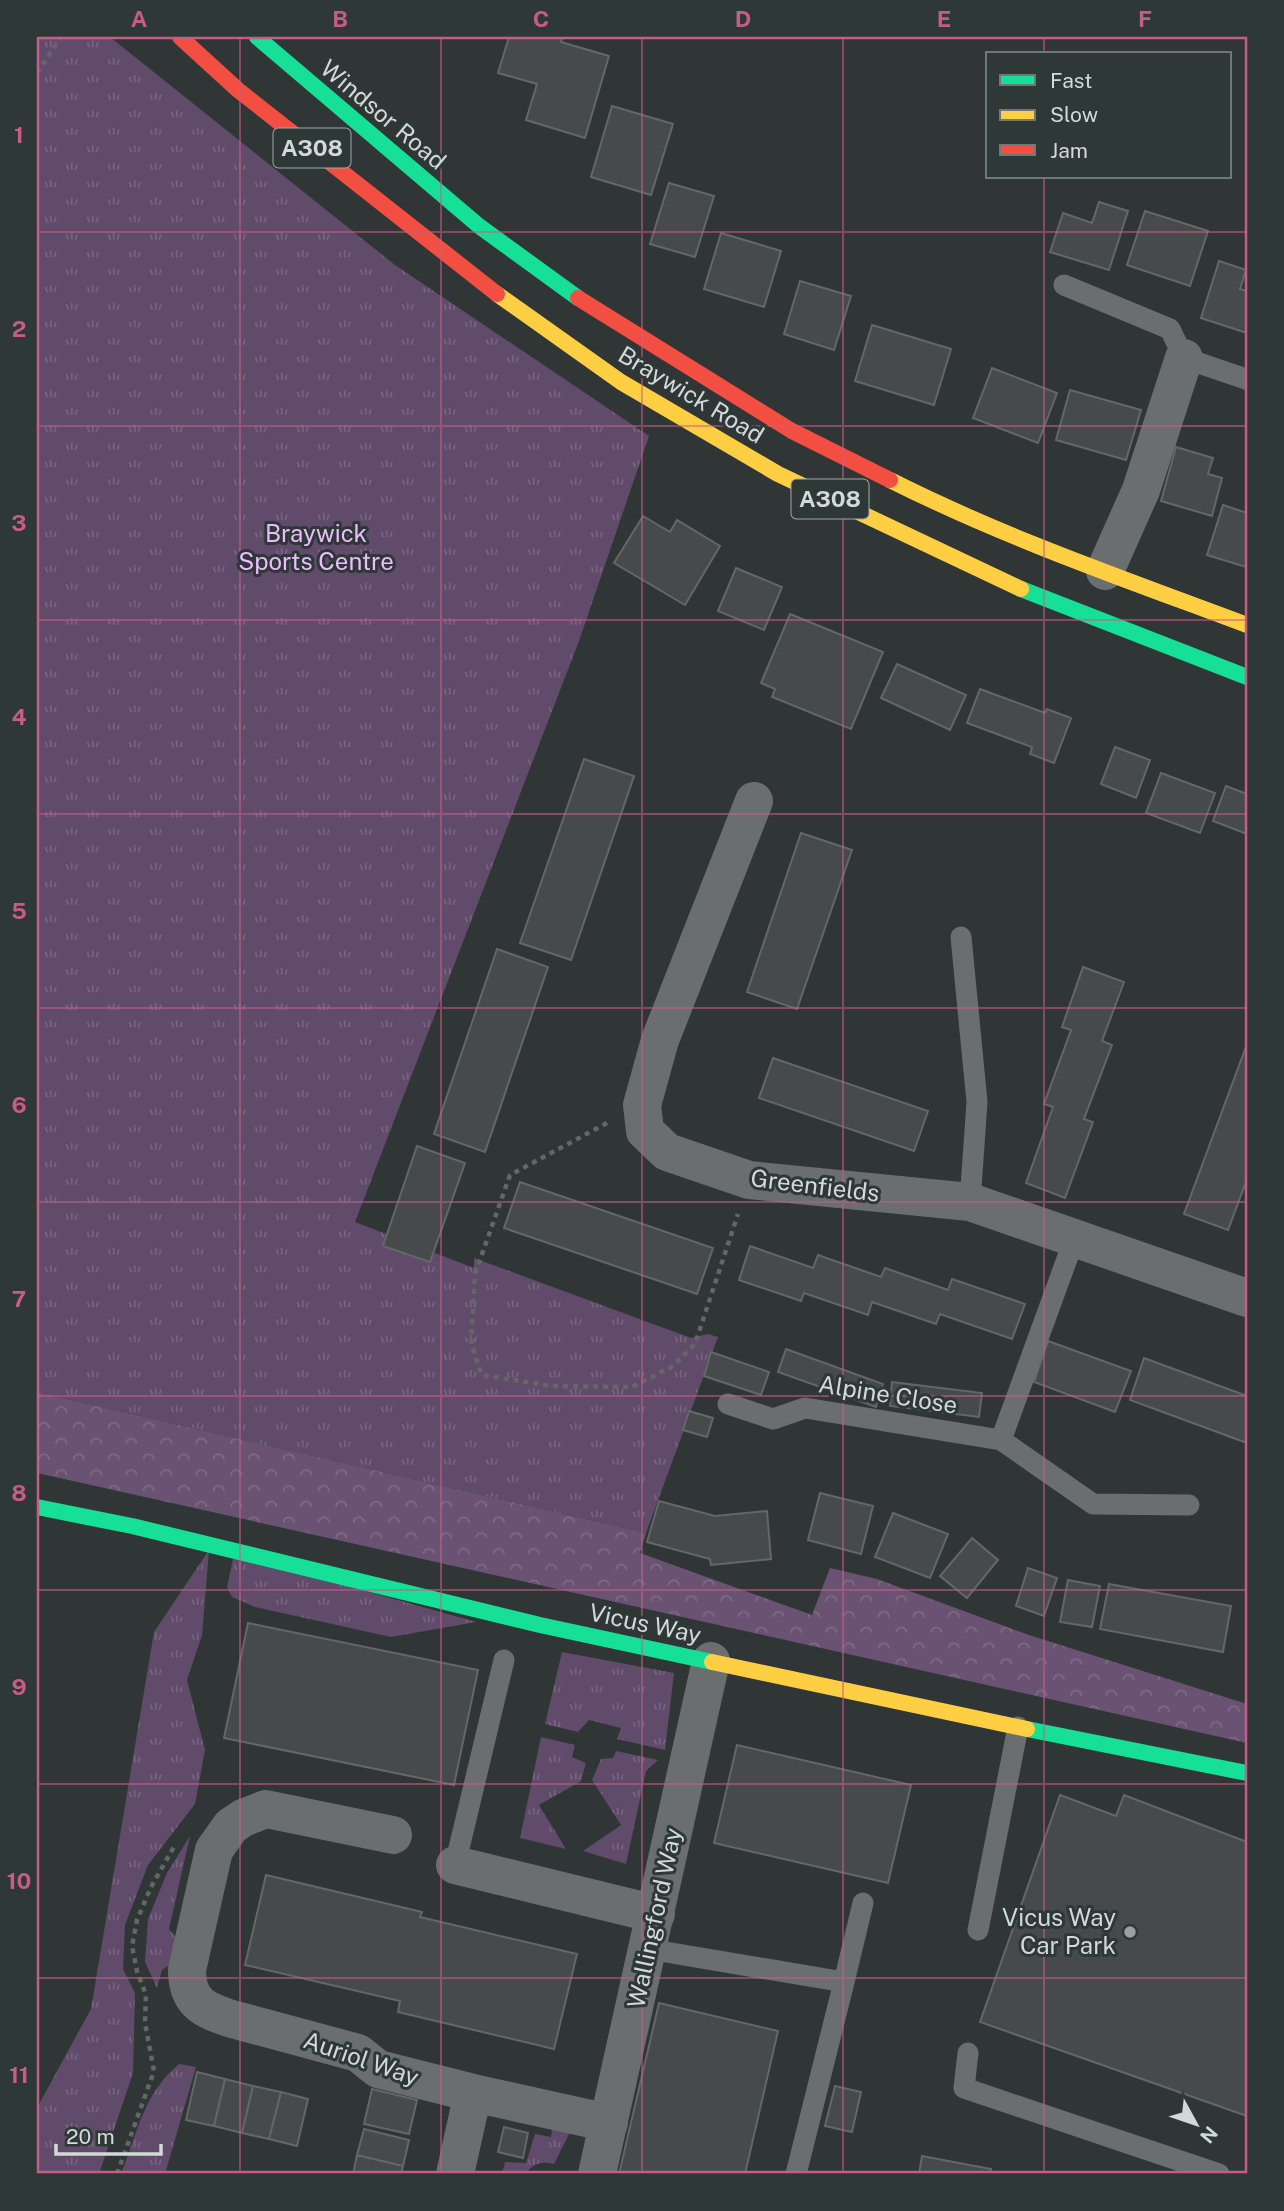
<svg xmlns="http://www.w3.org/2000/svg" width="1284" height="2211" viewBox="0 0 1284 2211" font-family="'Public Sans',sans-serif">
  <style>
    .grass { fill: url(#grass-tufts) }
    .forest { fill: url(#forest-crowns) }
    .building { fill: #464a4a; stroke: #636867; stroke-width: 2 }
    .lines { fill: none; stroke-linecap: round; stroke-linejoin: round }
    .path { stroke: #646767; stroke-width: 4.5; stroke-dasharray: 5 5; stroke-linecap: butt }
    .lane { stroke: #6a6e6e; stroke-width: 21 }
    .street { stroke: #6a6e6e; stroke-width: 38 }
    .fast { stroke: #16e098; stroke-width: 16 }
    .slow { stroke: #ffcf43; stroke-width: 16 }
    .jam { stroke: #f24e42; stroke-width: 16 }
    .grid { fill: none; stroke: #c85c87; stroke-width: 2; stroke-opacity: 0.55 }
    .poi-dot { fill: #99a09f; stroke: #2d3837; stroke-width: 2.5 }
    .labels { text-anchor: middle; stroke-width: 6; stroke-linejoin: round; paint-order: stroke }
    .shield { fill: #2d3837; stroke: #a0a9a8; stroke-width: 2 }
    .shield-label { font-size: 23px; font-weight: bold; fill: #d2d9d8 }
    .street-label { font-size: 24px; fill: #d2d9d8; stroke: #2d3837 }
    .park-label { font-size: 24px; fill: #ebbcfc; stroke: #2d3837 }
    .poi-label { font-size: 24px; fill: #d2d9d8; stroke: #2d3837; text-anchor: end }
    .neatline { fill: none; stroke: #c85c87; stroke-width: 2.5 }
    .grid-label { font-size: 23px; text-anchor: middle; font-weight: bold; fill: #c85c87 }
  </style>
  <defs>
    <pattern id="grass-tufts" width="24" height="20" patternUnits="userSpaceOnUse" patternTransform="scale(1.75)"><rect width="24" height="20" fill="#614b6a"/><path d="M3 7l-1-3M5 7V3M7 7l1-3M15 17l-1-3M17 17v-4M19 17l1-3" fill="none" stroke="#77647f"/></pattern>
    <pattern id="forest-crowns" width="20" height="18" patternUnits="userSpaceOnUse" patternTransform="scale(1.75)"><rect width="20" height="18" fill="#6a5273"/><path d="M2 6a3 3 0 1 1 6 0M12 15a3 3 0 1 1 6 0" fill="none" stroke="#7e6a86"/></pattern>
  </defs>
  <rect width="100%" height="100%" fill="#303535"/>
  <path class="grass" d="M37 37H110L395 265 649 436 579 641 355 1222 474 1268V1258L691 1338 708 1334 718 1337 646 1533 37 1392Z
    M209 1550 202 1635 187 1680 205 1750 195 1804 148 1865 125 1925 123 1969 135 1993 133 2073 99 2174H37V2108L91 2009 154 1632Z
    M234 1554 476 1622 391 1637 255 1607 232 1597 227 1587Z
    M562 1652 674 1673 665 1750 617 1739 621 1728 589 1720 578 1732 545 1724Z
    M541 1737 575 1745 572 1757 586 1763 581 1781 539 1805 566 1849 520 1838Z
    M616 1751 658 1760 646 1771 626 1864 583 1851 621 1825 592 1780 601 1759 613 1758Z
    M190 1836 169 1929 181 1944 176 1961 162 1970 157 1988 145 1962 148 1919 167 1873Z
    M179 2064 196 2067 165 2174H121C138 2132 143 2094 179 2064Z
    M554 2116 573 2126 554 2164C541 2161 533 2163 526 2174H502L505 2162 526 2163 535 2134 551 2137Z"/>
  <path class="forest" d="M37 1392 646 1533 640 1553 812 1615 830 1568 877 1579 1029 1635 1247 1704V1743L37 1473Z"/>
  <path class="building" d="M509 37H563L561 42 609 56 585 138 526 120 537 84 498 73Z
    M612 106 673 124 651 195 591 177Z
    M669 183 714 196 695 257 650 244Z
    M1099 202 1128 211 1109 270 1050 252 1063 213 1092 223Z
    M1145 211 1208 231 1190 286 1127 265Z
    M721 233 781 251 764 307 704 289Z
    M1219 261 1246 270 1240 289 1247 291V333L1201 318Z
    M800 281 851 296 834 350 784 334Z
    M872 325 951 349 934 405 855 381Z
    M992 368 1057 393 1038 443 973 418Z
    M1070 390 1141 410 1126 460 1056 440Z
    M1176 447 1213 458 1208 474 1222 478 1212 516 1161 501Z
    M1223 505 1247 513 1246 567 1207 555Z
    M643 516 670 532 677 520 720 546 685 605 614 563Z
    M736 568 782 587 764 630 718 611Z
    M790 614 883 652 851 729 772 697 775 689 761 683Z
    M897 664 966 695 950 730 881 698Z
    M980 689 1045 713 1047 709 1071 718 1054 763 1030 754 1032 747 967 723Z
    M1115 747 1150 760 1136 798 1101 784Z
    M584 759 634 776 571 960 520 943Z
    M1161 773 1215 793 1200 833 1146 813Z
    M1226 786 1247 794V834L1213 821Z
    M801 833 852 850 797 1009 747 992Z
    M497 949 548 967 485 1152 434 1134Z
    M1083 967 1124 982 1102 1041 1112 1045 1084 1119 1093 1122 1065 1198 1026 1183 1053 1107 1044 1104 1071 1030 1062 1027Z
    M1247 1044V1179L1228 1230 1184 1214Z
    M773 1058 928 1111 914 1151 759 1098Z
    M417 1146 465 1163 430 1262 383 1246Z
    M520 1182 713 1248 697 1294 504 1228Z
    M750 1246 813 1268 818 1255 881 1277 885 1268 948 1290 952 1279 1025 1304 1012 1339 940 1314 936 1324 872 1302 868 1315 804 1293 801 1301 739 1280Z
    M1048 1341 1131 1371 1115 1412 1034 1382Z
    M786 1349 883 1384 876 1407 778 1372Z
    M711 1352 769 1372 761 1395 704 1376Z
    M1144 1358 1247 1396V1443L1130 1400Z
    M892 1382 982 1393 979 1417 890 1406Z
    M689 1411 713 1418 707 1437 683 1430Z
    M820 1493 873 1506 861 1554 808 1540Z
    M659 1501 715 1516 767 1511 771 1559 711 1565 710 1559 647 1542Z
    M893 1513 948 1534 930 1578 875 1557Z
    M972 1538 998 1560 967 1598 940 1576Z
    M1028 1568 1057 1578 1044 1616 1016 1606Z
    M1068 1580 1100 1586 1092 1627 1060 1622Z
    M1109 1584 1231 1606 1223 1652 1100 1629Z
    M248 1623 478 1670 454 1785 224 1738Z
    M737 1745 911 1785 888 1883 714 1843Z
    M1060 1795 1116 1816 1124 1795 1247 1842V2116L980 2022Z
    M266 1875 422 1912 420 1917 577 1954 554 2049 398 2012 400 2001 245 1965Z
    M659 2003 778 2031 745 2174H619Z
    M197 2072 225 2079 214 2126 186 2120Z
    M225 2079 253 2086 242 2133 214 2126Z
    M253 2086 281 2092 269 2139 242 2133Z
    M835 2086 861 2092 852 2132 825 2126Z
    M372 2089 417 2100 409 2134 364 2124Z
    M281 2092 308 2099 297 2146 269 2139Z
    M504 2127 528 2133 523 2158 498 2152Z
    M364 2129 409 2140 403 2166 357 2155Z
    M357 2155 403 2166 401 2174H353Z
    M922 2156 991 2169 990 2174H919Z"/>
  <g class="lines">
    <path class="path" d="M37 73 61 37
      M607 1123 510 1175 475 1274 471 1344 482 1375 552 1386 632 1387 673 1366 695 1344 738 1214
      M117 2174 154 2071 145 2023 146 1995 137 1971 132 1946 137 1920 151 1887 175 1845"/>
    <path class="lane" d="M1064 285 1170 329 1184 358 1246 379
      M961 937 977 1102 970 1202
      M728 1404 773 1419 805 1408 1001 1440 1093 1504 1189 1505
      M1001 1440 1075 1237
      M455 1865 504 1660
      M978 1930 1018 1727
      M648 1949 844 1982 796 2174
      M844 1982 863 1903
      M968 2053 964 2088 1219 2174"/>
    <path class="street" d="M1105 571 1141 490 1184 358
      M754 801 660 1040 642 1105 645 1131 667 1152 749 1180 970 1202 1247 1298
      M393 1835 266 1809 243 1818 231 1826 214 1850 187 1970C187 2003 204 2010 232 2019L358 2053 378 2069 473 2093 609 2123
      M455 1865 656 1914
      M455 2174 473 2093
      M597 2174 711 1661"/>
    <path class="fast" d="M257 37 479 226 578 298
      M1021 589 1247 677
      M37 1507 132 1526 540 1625 712 1662
      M1027 1729 1247 1773"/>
    <path class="slow" d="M497 294 621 382 778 474 1021 589
      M890 480C1005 538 1127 580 1247 625
      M712 1662 1027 1729"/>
    <path class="jam" d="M180 37 238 90 497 294
      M578 298 792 431 890 480"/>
  </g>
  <path class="grid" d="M240 37V2174M441 37V2174M642 37V2174M843 37V2174M1044 37V54M1044 177V2174M37 232H1247M37 426H1247M37 620H1247M37 814H1247M37 1008H1247M37 1202H1247M37 1396H1247M37 1590H1247M37 1784H1247M37 1978H1247"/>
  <circle class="poi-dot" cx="1130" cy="1932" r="7"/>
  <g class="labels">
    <g class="shield">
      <rect x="273.5" y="128.5" width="77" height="39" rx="5"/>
      <rect x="791.5" y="479.5" width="77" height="39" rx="5"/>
    </g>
    <g class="shield-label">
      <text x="312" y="156">A308</text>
      <text x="830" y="507">A308</text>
    </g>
    <g class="street-label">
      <text transform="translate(383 115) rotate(40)" y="8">Windsor Road</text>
      <text transform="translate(691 395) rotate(31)" y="8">Braywick Road</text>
      <text transform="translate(815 1186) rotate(7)" y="8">Greenfields</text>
      <text transform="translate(888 1395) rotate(9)" y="8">Alpine Close</text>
      <text transform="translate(645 1624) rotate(12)" y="8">Vicus Way</text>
      <text transform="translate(655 1918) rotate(-78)" y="8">Wallingford Way</text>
      <text transform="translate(361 2059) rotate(19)" y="8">Auriol Way</text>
    </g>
    <g class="park-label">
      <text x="316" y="542">Braywick<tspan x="316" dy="28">Sports Centre</tspan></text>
    </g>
    <g class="poi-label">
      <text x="1116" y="1926">Vicus Way<tspan x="1116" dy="28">Car Park</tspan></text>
    </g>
  </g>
  <rect width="1284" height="2211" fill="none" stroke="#2d3837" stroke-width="77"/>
  <rect x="986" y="52" width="245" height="126" fill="#2d3837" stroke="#6f7877" stroke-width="2"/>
  <rect x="1000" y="75" width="35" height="10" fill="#16e098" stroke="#6f7877" stroke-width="2"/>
  <text x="1050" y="88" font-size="21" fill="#d2d9d8">Fast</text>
  <rect x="1000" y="110" width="35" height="10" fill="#ffcf43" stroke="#6f7877" stroke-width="2"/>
  <text x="1050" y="122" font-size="21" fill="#d2d9d8">Slow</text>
  <rect x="1000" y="145" width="35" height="10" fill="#f24e42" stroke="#6f7877" stroke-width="2"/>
  <text x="1050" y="158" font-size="21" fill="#d2d9d8">Jam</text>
  <g transform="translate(1196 2124) rotate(130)" stroke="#2d3837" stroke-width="5" paint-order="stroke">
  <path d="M0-5L12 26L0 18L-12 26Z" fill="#d2d9d8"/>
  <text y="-10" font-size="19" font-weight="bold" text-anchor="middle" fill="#d2d9d8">N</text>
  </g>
  <path d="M56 2144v10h105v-10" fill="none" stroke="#d2d9d8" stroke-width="3.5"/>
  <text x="66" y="2144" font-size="21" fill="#d2d9d8" stroke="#2d3837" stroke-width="5" paint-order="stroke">20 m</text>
  <rect x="38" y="38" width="1208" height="2134" class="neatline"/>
  <g class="grid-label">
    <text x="139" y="27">A</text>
    <text x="340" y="27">B</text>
    <text x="541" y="27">C</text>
    <text x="743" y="27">D</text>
    <text x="944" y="27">E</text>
    <text x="1145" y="27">F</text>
    <text x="19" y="143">1</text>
    <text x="19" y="337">2</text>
    <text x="19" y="531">3</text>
    <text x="19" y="725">4</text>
    <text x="19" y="919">5</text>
    <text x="19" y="1113">6</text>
    <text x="19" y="1307">7</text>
    <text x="19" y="1501">8</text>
    <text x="19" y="1695">9</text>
    <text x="19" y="1889">10</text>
    <text x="19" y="2083">11</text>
  </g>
</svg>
